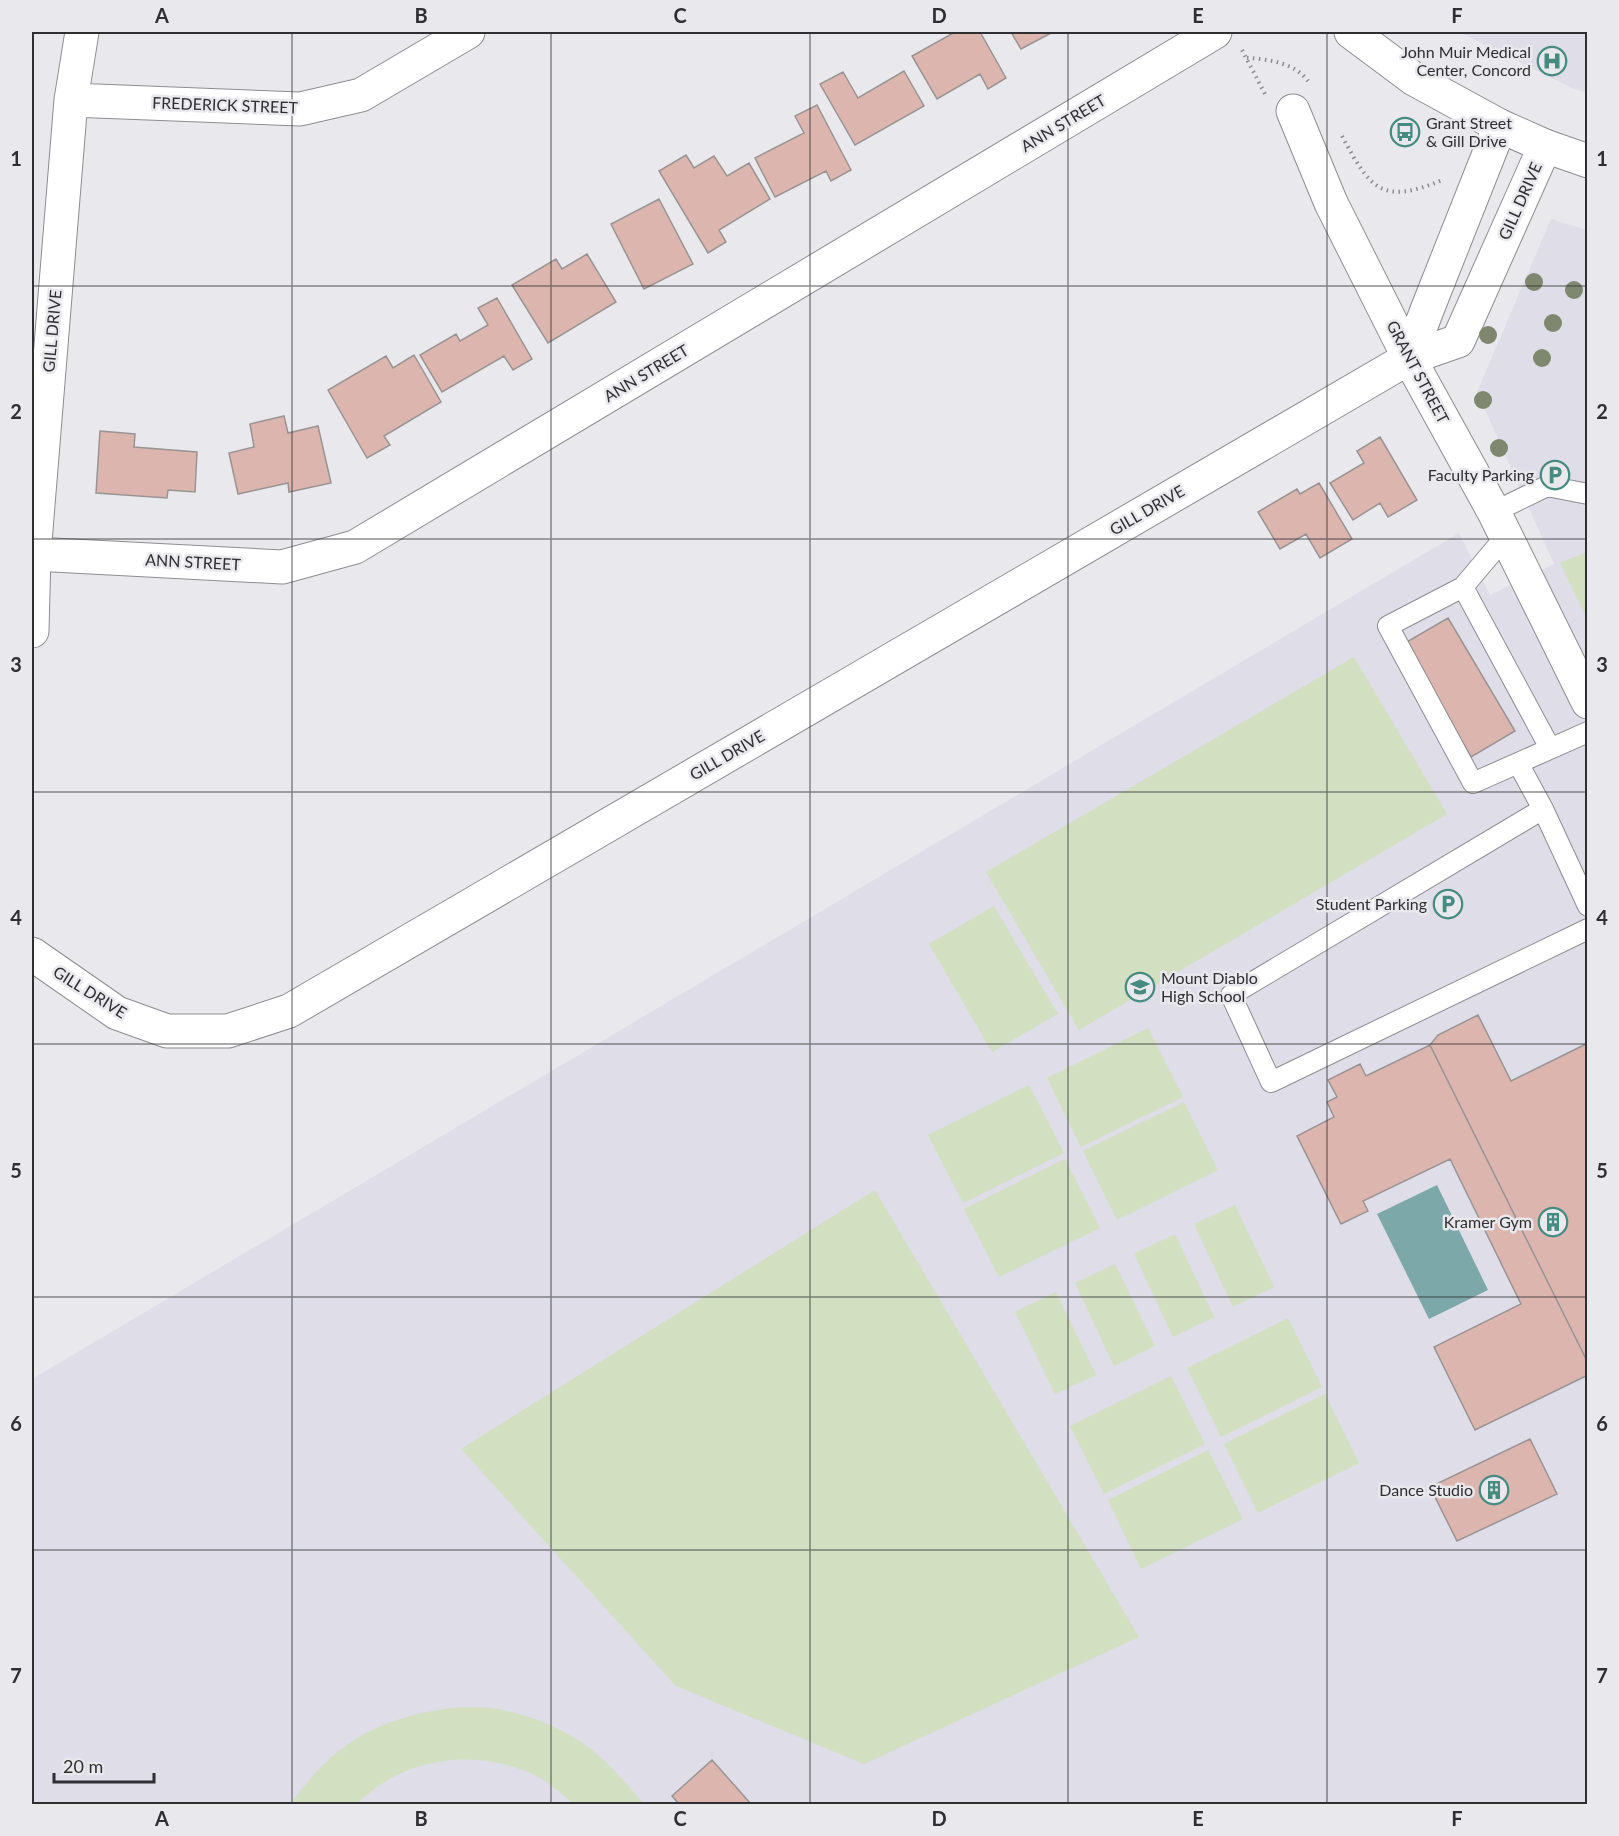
<svg xmlns="http://www.w3.org/2000/svg" width="1619" height="1836" viewBox="0 0 1619 1836" font-family="Lato,sans-serif">
  <style>
    .built { fill: #dedde8 }
    .green { fill: #d2dfc1 }
    .water { fill: #7da8aa }
    .building { fill: #dcb5af; stroke: #999493; stroke-width: 1.5 }
    .lines { fill: none; stroke-linecap: round; stroke-linejoin: round }
    .service-casing { stroke: #8d8c90; stroke-width: 22 }
    .minor-casing { stroke: #8d8c90; stroke-width: 35 }
    .tertiary-casing { stroke: #8d8c90; stroke-width: 35 }
    .path { stroke: #8c8c8f; stroke-width: 4; stroke-dasharray: 1.5 4.5; stroke-linecap: butt }
    .service { stroke: #fff; stroke-width: 20 }
    .minor { stroke: #fff; stroke-width: 33 }
    .tertiary { stroke: #fff; stroke-width: 33 }
    .tree { fill: #7f886e }
    .grid { fill: none; stroke: #2f2f31; stroke-width: 1.5; stroke-opacity: 0.55 }
    .labels { text-anchor: middle; stroke-width: 5; stroke-linejoin: round; paint-order: stroke }
    .poi-label { font-size: 16px; fill: #2f2f31; stroke: #e9e9ed; text-anchor: end }
    .street-label { font-size: 16px; fill: #2f2f31; stroke: #e9e9ed }
    .neatline { fill: none; stroke: #2f2f31; stroke-width: 2 }
    .grid-label { font-size: 20px; text-anchor: middle; font-weight: bold; fill: #2f2f31 }
  </style>
  <rect width="100%" height="100%" fill="#e9e9ed"/>
  <path class="built" d="M1459 32H1587V93L1572 88Z
    M1551 219 1587 230V1804H32V1379L1459 533 1490 595 1554 564 1477 392Z"/>
  <path class="green" d="M1587 552V619L1560 563Z
    M1354 657 1447 814 1079 1030 986 872Z
    M994 906 1058 1014 992 1052 929 944Z
    M1148 1028 1183 1097 1081 1147 1047 1078Z
    M1029 1085 1064 1153 963 1203 928 1135Z
    M1184 1102 1218 1170 1117 1220 1083 1151Z
    M1065 1159 1100 1228 999 1277 964 1209Z
    M875 1190 1139 1637 864 1764 676 1686 461 1449Z
    M1235 1205 1274 1287 1233 1307 1194 1224Z
    M1175 1234 1214 1317 1173 1337 1134 1254Z
    M1115 1264 1155 1346 1114 1366 1075 1283Z
    M1056 1292 1096 1375 1055 1394 1015 1312Z
    M1288 1318 1322 1387 1221 1437 1187 1368Z
    M1171 1376 1205 1444 1104 1494 1070 1426Z
    M1325 1394 1359 1463 1258 1513 1224 1444Z
    M1208 1450 1243 1519 1141 1569 1108 1500Z
    M460 1707C472 1707 485 1707 497 1709 531 1715 566 1729 593 1751 612 1766 628 1786 644 1804H573C562 1794 550 1783 537 1776 477 1747 404 1756 357 1804H291C336 1739 383 1716 460 1707Z"/>
  <path class="water" d="M1437 1185 1488 1290 1429 1319 1377 1214Z"/>
  <path class="building" d="M955 32H980L1006 78 988 89 980 74 937 99 912 56Z
    M1011 32H1053L1021 49Z
    M904 71 924 106 855 145 820 84 843 72 858 98Z
    M817 105 851 170 831 181 826 171 775 197 755 158 804 133 795 116Z
    M686 155 694 168 714 156 727 176 749 163 770 199 719 230 726 242 708 253 659 171Z
    M659 199 693 264 644 289 611 224Z
    M587 254 616 302 548 343 512 285 556 259 562 269Z
    M497 298 532 359 513 370 504 356 442 392 420 355 456 334 460 341 488 325 478 308Z
    M414 355 441 402 384 436 390 445 367 458 328 390 386 356 393 368Z
    M284 416 288 433 318 426 331 483 289 492 288 483 238 494 229 453 254 447 250 424Z
    M100 431 135 434 134 447 197 452 195 492 168 490 167 498 96 493Z
    M1380 437 1417 500 1388 517 1380 503 1353 520 1330 483 1364 463 1357 451Z
    M1319 483 1352 539 1320 558 1306 534 1280 549 1258 512 1297 489 1300 494Z
    M1448 618 1515 731 1471 757 1405 643Z
    M1478 1015 1511 1081 1588 1043V1363L1430 1045 1438 1035Z
    M1430 1045 1588 1363V1375L1475 1430 1434 1347 1521 1304 1450 1159 1363 1201 1368 1211 1341 1224 1297 1136 1334 1117 1327 1102 1337 1097 1328 1080 1360 1064 1366 1076Z
    M1530 1439 1557 1494 1457 1541 1430 1487Z
    M712 1760 751 1804H679L672 1796Z"/>
  <g class="lines">
    <g class="service-casing">
      <path id="service" d="M1494 512 1547 486 1588 494
        M1506 536 1463 587 1388 626 1473 783 1588 732
        M1463 587 1550 748
        M1518 763 1543 809 1588 906
        M1543 809 1231 995 1271 1082 1588 929"/>
    </g>
    <g class="minor-casing">
      <path id="minor" d="M71 100 300 109 361 95 468 32
        M1293 111 1331 203 1409 358 1494 512 1588 702
        M1409 358 1427 310 1500 126
        M34 554 282 567 355 547 1215 32
        M32 631 34 554 71 100 82 32
        M32 954 117 1013 167 1031H228L289 1011 1409 358 1458 341 1545 146"/>
    </g>
    <g class="tertiary-casing">
      <path id="tertiary" d="M1351 32 1414 79 1500 126 1545 146 1588 161"/>
    </g>
    <path class="path" d="M1242 50 1265 94
      M1247 58C1268 59 1295 63 1308 81
      M1342 136C1370 188 1381 206 1442 180"/>
    <use href="#service" class="service"/>
    <use href="#minor" class="minor"/>
    <use href="#tertiary" class="tertiary"/>
  </g>
  <g class="tree">
    <circle cx="1534" cy="282" r="9"/>
    <circle cx="1574" cy="290" r="9"/>
    <circle cx="1553" cy="323" r="9"/>
    <circle cx="1488" cy="335" r="9"/>
    <circle cx="1542" cy="358" r="9"/>
    <circle cx="1483" cy="400" r="9"/>
    <circle cx="1499" cy="448" r="9"/>
  </g>
  <path class="grid" d="M292 32V1804M551 32V1804M810 32V1804M1068 32V1804M1327 32V1804M32 286H1588M32 539H1588M32 792H1588M32 1044H1588M32 1297H1588M32 1550H1588"/>
  <defs>
    <g id="hospital-ring" transform="scale(1.5)"><circle r="9.5" fill="#e9e9ed" stroke="#468b80" stroke-width="1.5"/><path d="M-5-5h3v3.5h4V-5h3V5h-3V1.5h-4V5h-3Z" fill="#468b80"/></g>
    <g id="bus-ring" transform="scale(1.5)"><circle r="9.5" fill="#e9e9ed" stroke="#468b80" stroke-width="1.5"/><path d="M-5-6H5V4H4V6H2V4H-2V6H-4V4H-5ZM-3.5-4V0h7V-4ZM-3.5 1.2v1.5H-2V1.2ZM2 1.2v1.5H3.5V1.2Z" fill="#468b80"/></g>
    <g id="parking-ring" transform="scale(1.5)"><circle r="9.5" fill="#e9e9ed" stroke="#468b80" stroke-width="1.5"/><path d="M-3.5-5.5H1a3.5 3.5 0 0 1 0 7H-1V5.5H-3.5ZM-1-3.4V-.6H.8a1.4 1.4 0 0 0 0-2.8Z" fill="#468b80"/></g>
    <g id="school-ring" transform="scale(1.5)"><circle r="9.5" fill="#e9e9ed" stroke="#468b80" stroke-width="1.5"/><path d="M0-5L7-2L0 1L-7-2ZM-4 1L0 2.5L4 1V4Q0 6-4 4Z" fill="#468b80"/></g>
    <g id="building-ring" transform="scale(1.5)"><circle r="9.5" fill="#e9e9ed" stroke="#468b80" stroke-width="1.5"/><path d="M-4-6H4V6H1V3H-1V6H-4ZM-2.5-4.3h1.7v1.8h-1.7ZM.8-4.3h1.7v1.8H.8ZM-2.5-1h1.7V.8h-1.7ZM.8-1h1.7V.8H.8Z" fill="#468b80"/></g>
  </defs>
  <g fill-rule="evenodd">
    <use href="#hospital-ring" x="1552" y="61"/>
    <use href="#bus-ring" x="1405" y="132"/>
    <use href="#parking-ring" x="1555" y="475"/>
    <use href="#parking-ring" x="1448" y="904"/>
    <use href="#school-ring" x="1140" y="987"/>
    <use href="#building-ring" x="1553" y="1222"/>
    <use href="#building-ring" x="1494" y="1490"/>
  </g>
  <g class="labels">
    <g class="poi-label">
      <text x="1531" y="58">John Muir Medical<tspan x="1531" dy="18">Center, Concord</tspan></text>
      <text x="1426" y="129" text-anchor="start">Grant Street<tspan x="1426" dy="18">&amp; Gill Drive</tspan></text>
      <text x="1534" y="481">Faculty Parking</text>
      <text x="1427" y="910">Student Parking</text>
      <text x="1161" y="984" text-anchor="start">Mount Diablo<tspan x="1161" dy="18">High School</tspan></text>
      <text x="1532" y="1228">Kramer Gym</text>
      <text x="1473" y="1496">Dance Studio</text>
    </g>
    <g class="street-label">
      <text transform="translate(225 105) rotate(2)" y="6">FREDERICK STREET</text>
      <text transform="translate(1063 123) rotate(-31)" y="6">ANN STREET</text>
      <text transform="translate(1520 201) rotate(-66)" y="6">GILL DRIVE</text>
      <text transform="translate(52 331) rotate(-85)" y="6">GILL DRIVE</text>
      <text transform="translate(1418 372) rotate(62)" y="6">GRANT STREET</text>
      <text transform="translate(646 373) rotate(-31)" y="6">ANN STREET</text>
      <text transform="translate(1147 510) rotate(-30)" y="6">GILL DRIVE</text>
      <text transform="translate(193 562) rotate(3)" y="6">ANN STREET</text>
      <text transform="translate(727 755) rotate(-30)" y="6">GILL DRIVE</text>
      <text transform="translate(90 992) rotate(32)" y="6">GILL DRIVE</text>
    </g>
  </g>
  <rect width="1619" height="1836" fill="none" stroke="#e9e9ed" stroke-width="66"/>
  <path d="M54 1773v9h100v-9" fill="none" stroke="#2f2f31" stroke-width="3"/>
  <text x="63" y="1773" font-size="18" fill="#2f2f31" stroke="#e9e9ed" stroke-width="4.5" paint-order="stroke">20 m</text>
  <rect x="33" y="33" width="1553" height="1770" class="neatline"/>
  <g class="grid-label">
    <text x="162" y="23">A</text>
    <text x="421" y="23">B</text>
    <text x="680" y="23">C</text>
    <text x="939" y="23">D</text>
    <text x="1198" y="23">E</text>
    <text x="1457" y="23">F</text>
    <text x="16" y="166">1</text>
    <text x="1602" y="166">1</text>
    <text x="16" y="419">2</text>
    <text x="1602" y="419">2</text>
    <text x="16" y="672">3</text>
    <text x="1602" y="672">3</text>
    <text x="16" y="925">4</text>
    <text x="1602" y="925">4</text>
    <text x="16" y="1178">5</text>
    <text x="1602" y="1178">5</text>
    <text x="16" y="1431">6</text>
    <text x="1602" y="1431">6</text>
    <text x="16" y="1683">7</text>
    <text x="1602" y="1683">7</text>
    <text x="162" y="1826">A</text>
    <text x="421" y="1826">B</text>
    <text x="680" y="1826">C</text>
    <text x="939" y="1826">D</text>
    <text x="1198" y="1826">E</text>
    <text x="1457" y="1826">F</text>
  </g>
</svg>
